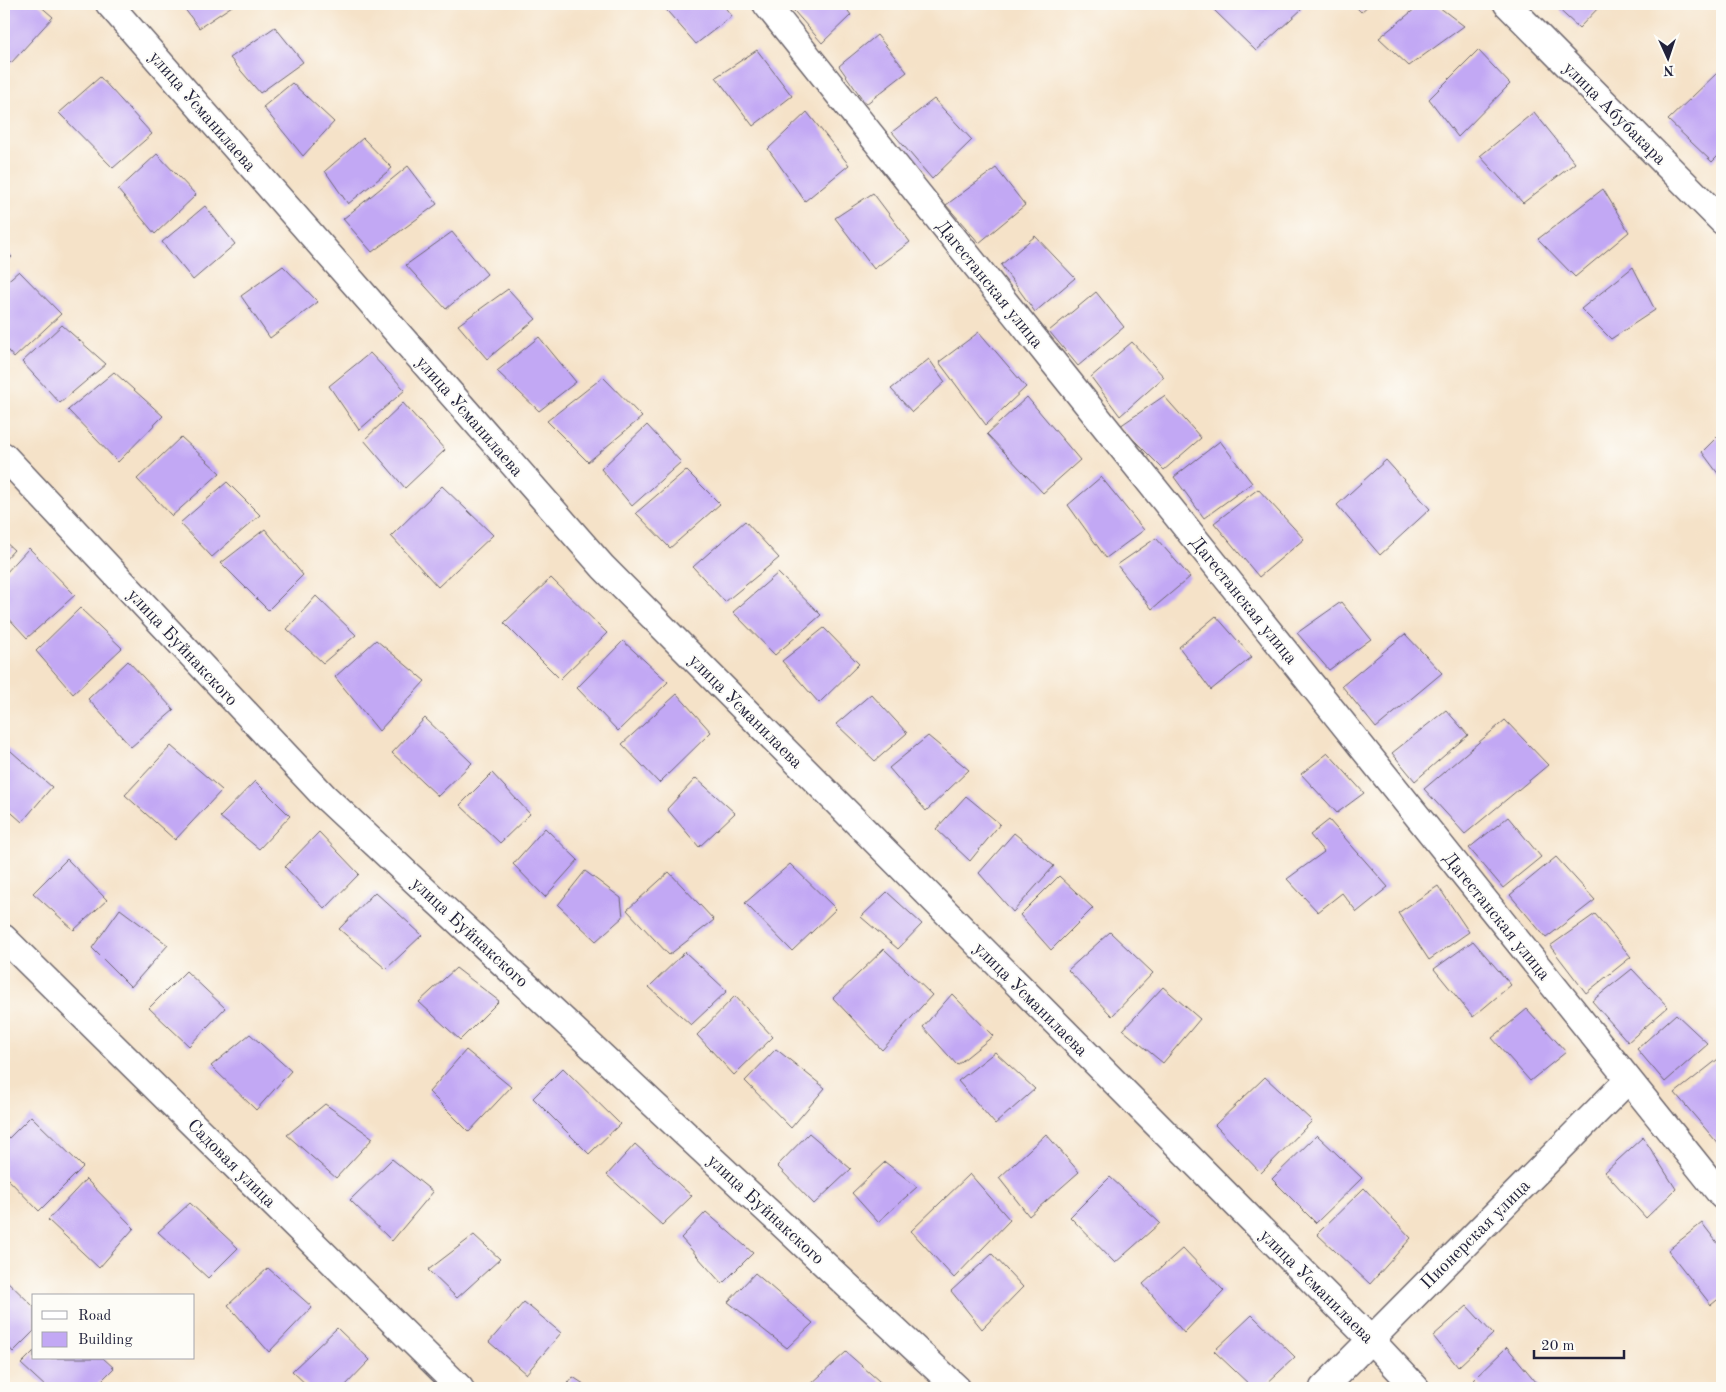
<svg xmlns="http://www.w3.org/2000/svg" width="1726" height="1392" viewBox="0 0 1726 1392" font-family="'Old Standard TT',serif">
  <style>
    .building { fill: #c2a8f4 }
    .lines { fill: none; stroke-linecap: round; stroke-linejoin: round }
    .minor-casing { stroke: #6c656c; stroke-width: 29 }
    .minor { stroke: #fff; stroke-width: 26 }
    .labels { text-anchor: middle; stroke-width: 4; stroke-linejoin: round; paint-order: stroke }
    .street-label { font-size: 18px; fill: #22223b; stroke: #fdfcf7 }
  </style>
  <rect width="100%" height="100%" fill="#fdfcf7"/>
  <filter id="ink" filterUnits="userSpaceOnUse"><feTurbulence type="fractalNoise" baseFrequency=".02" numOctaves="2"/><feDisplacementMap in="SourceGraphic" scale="10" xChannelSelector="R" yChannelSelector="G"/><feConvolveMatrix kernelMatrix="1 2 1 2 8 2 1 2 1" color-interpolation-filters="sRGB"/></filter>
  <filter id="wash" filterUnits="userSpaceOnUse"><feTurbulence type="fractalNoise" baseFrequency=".0096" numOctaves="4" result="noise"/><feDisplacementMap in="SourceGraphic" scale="20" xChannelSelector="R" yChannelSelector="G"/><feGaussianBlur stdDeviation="1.12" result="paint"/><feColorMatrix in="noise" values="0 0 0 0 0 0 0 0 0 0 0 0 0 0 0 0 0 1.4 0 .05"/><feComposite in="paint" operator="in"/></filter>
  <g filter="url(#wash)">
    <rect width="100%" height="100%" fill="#f5e2c8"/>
    <g id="blocks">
      <path class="building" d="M4 4H38L53 17 11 63 4 56Z
        M181 4H235L199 28Z
        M661 4H722L732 16 696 44Z
        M788 4H843L851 15 822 43Z
        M1217 4H1297L1302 9 1256 51 1212 8Z
        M1353 4H1370L1361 12Z
        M1421 4H1435L1464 26 1409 66 1379 38Z
        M1553 4H1602L1579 28Z
        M275 27 303 62 260 93 230 58Z
        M877 35 907 72 866 104 839 66Z
        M757 50 792 96 753 126 716 77Z
        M1478 50 1510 84 1458 137 1429 99Z
        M1717 73 1722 79V152L1712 162 1668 120Z
        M100 77 152 134 113 168 59 113Z
        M292 83 334 122 303 156 263 107Z
        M934 99 972 140 932 179 892 132Z
        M807 112 849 165 805 201 768 149Z
        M1534 112 1575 163 1523 203 1480 156Z
        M363 138 392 168 348 204 325 171Z
        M157 154 196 195 155 234 118 190Z
        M408 166 437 204 372 252 343 219Z
        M996 168 1025 205 979 243 946 205Z
        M1603 189 1629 232 1575 277 1538 239Z
        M873 193 910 242 874 269 835 218Z
        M205 206 235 244 193 280 162 242Z
        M452 232 487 274 446 309 406 265Z
        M1035 236 1075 278 1035 312 1001 265Z
        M4 249 12 257 4 265Z
        M283 266 318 302 270 338 241 296Z
        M1633 267 1655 310 1611 339 1581 309Z
        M19 271 61 314 14 358 4 346V284Z
        M508 289 536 319 487 359 458 325Z
        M1096 292 1124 327 1078 366 1049 331Z
        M62 325 106 364 60 403 22 362Z
        M979 332 1026 387 986 425 939 362Z
        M539 337 576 382 539 411 497 371Z
        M1132 342 1164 377 1120 416 1091 377Z
        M370 353 405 390 359 430 329 386Z
        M929 359 945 382 912 412 891 389Z
        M114 372 163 416 118 462 68 410Z
        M603 377 642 417 588 462 547 421Z
        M1164 396 1201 438 1164 470 1120 426Z
        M1027 397 1080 460 1043 493 987 434Z
        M403 403 445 450 405 488 364 440Z
        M647 425 681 462 632 506 601 469Z
        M1722 432V479L1702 452Z
        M181 437 220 473 172 516 137 479Z
        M1220 441 1252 483 1204 518 1174 477Z
        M1386 460 1430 509 1380 555 1337 505Z
        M686 470 720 504 670 548 636 513Z
        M1101 477 1144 530 1106 558 1068 505Z
        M227 482 260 515 212 557 180 523Z
        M442 486 493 535 438 587 391 536Z
        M1258 489 1304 539 1259 577 1214 523Z
        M745 521 779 558 725 602 693 567Z
        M265 529 303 575 268 610 221 563Z
        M1156 538 1190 577 1152 609 1117 565Z
        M4 541 14 550 4 561Z
        M29 548 75 595 27 638 4 613V575Z
        M778 573 821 615 775 655 733 612Z
        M551 578 607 633 560 679 504 623Z
        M316 596 356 635 323 663 287 629Z
        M1341 602 1371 639 1329 670 1297 633Z
        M80 608 122 648 73 694 36 651Z
        M1216 616 1252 657 1211 690 1179 647Z
        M824 628 859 664 819 703 782 661Z
        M1405 634 1442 673 1376 728 1342 686Z
        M376 640 425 681 379 731 335 677Z
        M623 641 668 682 618 731 577 688Z
        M128 661 174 710 131 747 88 699Z
        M677 694 711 732 659 783 622 744Z
        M871 694 907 733 875 761 836 724Z
        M1446 710 1468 735 1415 781 1392 753Z
        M425 718 472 763 438 796 392 753Z
        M1505 720 1548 765 1465 834 1424 789Z
        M928 736 969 770 926 811 889 768Z
        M4 745 52 787 22 822 4 806Z
        M171 746 222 790 175 840 125 795Z
        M1328 753 1364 793 1337 813 1301 774Z
        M492 773 530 814 500 843 460 805Z
        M696 778 735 813 699 847 667 809Z
        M255 781 290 816 259 849 220 817Z
        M966 796 1000 824 970 861 936 829Z
        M1508 817 1541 857 1503 888 1469 848Z
        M1329 820 1388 887 1357 912 1342 893 1318 912 1287 879 1324 852 1310 835Z
        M545 828 578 860 545 897 513 864Z
        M319 832 359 874 325 909 285 867Z
        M1014 833 1054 866 1013 912 979 873Z
        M1556 857 1595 900 1546 938 1510 895Z
        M67 859 107 900 74 930 33 893Z
        M790 864 836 909 792 951 745 903Z
        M585 871 621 898 623 917 596 941 558 905Z
        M669 872 714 920 669 955 627 910Z
        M1059 876 1093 908 1051 950 1020 915Z
        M1438 886 1469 932 1429 960 1398 913Z
        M375 892 422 935 386 969 339 929Z
        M887 892 922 924 898 949 861 917Z
        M120 909 168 945 131 987 92 948Z
        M1595 914 1631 957 1586 993 1550 946Z
        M1110 932 1153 973 1112 1016 1068 970Z
        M1473 941 1511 985 1473 1017 1434 969Z
        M884 949 932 995 882 1050 833 998Z
        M685 952 727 991 691 1025 649 987Z
        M456 968 499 1001 460 1040 419 1002Z
        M1632 969 1668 1007 1628 1042 1592 1001Z
        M186 971 225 1008 189 1046 149 1008Z
        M1163 987 1200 1019 1163 1063 1123 1030Z
        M952 994 993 1036 957 1065 923 1027Z
        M735 996 773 1037 734 1075 697 1035Z
        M1527 1009 1566 1052 1530 1081 1492 1038Z
        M1676 1014 1708 1044 1665 1082 1637 1049Z
        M250 1034 291 1071 256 1110 211 1066Z
        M776 1049 825 1088 791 1128 745 1081Z
        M466 1050 511 1087 469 1132 429 1092Z
        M995 1052 1035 1089 995 1124 958 1081Z
        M1722 1056V1145L1721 1147 1675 1093Z
        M563 1068 620 1124 589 1154 533 1098Z
        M1265 1077 1312 1121 1261 1173 1215 1125Z
        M325 1104 373 1138 336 1178 287 1135Z
        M31 1116 83 1167 39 1211 4 1175V1143Z
        M809 1133 851 1169 814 1204 777 1166Z
        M1046 1134 1079 1172 1029 1216 999 1178Z
        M1317 1135 1362 1178 1316 1223 1272 1179Z
        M1643 1137 1676 1189 1646 1218 1605 1172Z
        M635 1144 692 1196 662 1225 607 1175Z
        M392 1159 433 1192 392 1241 350 1200Z
        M885 1162 917 1187 878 1222 852 1193Z
        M970 1174 1010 1220 954 1278 911 1231Z
        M1110 1177 1160 1223 1115 1263 1070 1217Z
        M86 1179 134 1228 99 1268 48 1220Z
        M1364 1188 1411 1238 1370 1284 1317 1234Z
        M190 1203 238 1248 208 1278 158 1232Z
        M706 1212 753 1253 722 1284 681 1238Z
        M1702 1223 1722 1249V1296L1711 1305 1668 1250Z
        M474 1235 500 1259 457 1298 428 1270Z
        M1183 1248 1224 1291 1184 1333 1143 1284Z
        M992 1254 1023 1287 982 1329 951 1291Z
        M268 1268 312 1307 269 1352 228 1305Z
        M755 1273 813 1323 787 1348 728 1302Z
        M4 1278 34 1307V1331L13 1352 4 1342Z
        M524 1302 561 1333 526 1374 489 1342Z
        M1467 1306 1493 1334 1458 1367 1433 1336Z
        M1252 1315 1295 1357 1262 1388H1253L1214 1351Z
        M337 1328 370 1360 343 1388H310L292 1371Z
        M1507 1347 1541 1388H1483L1474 1379Z
        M34 1351V1358H103L114 1368 94 1388H47L21 1364Z
        M846 1352 887 1388H813L810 1385Z
        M573 1377 590 1388H564Z"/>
    </g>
  </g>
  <g filter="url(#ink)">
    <use href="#blocks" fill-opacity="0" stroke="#6c656c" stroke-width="1"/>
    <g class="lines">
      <g class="minor-casing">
        <path id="minor" d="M109 4 603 567 1371 1340 1416 1388
          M766 4 1722 1196
          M1507 4 1722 221
          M4 456 324 796 957 1388
          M4 938 460 1388
          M1323 1388 1628 1080"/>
      </g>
      <use href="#minor" class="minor"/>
    </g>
  </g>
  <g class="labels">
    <g class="street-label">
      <text transform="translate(203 111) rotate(49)" y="6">улица Усманилаева</text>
      <text transform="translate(1615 113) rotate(45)" y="6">улица Абубакара</text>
      <text transform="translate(990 284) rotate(51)" y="6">Дагестанская улица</text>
      <text transform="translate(470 416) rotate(49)" y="6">улица Усманилаева</text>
      <text transform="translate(1244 600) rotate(51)" y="6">Дагестанская улица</text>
      <text transform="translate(183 647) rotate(47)" y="6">улица Буйнакского</text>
      <text transform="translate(746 711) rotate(45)" y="6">улица Усманилаева</text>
      <text transform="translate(1497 916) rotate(51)" y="6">Дагестанская улица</text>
      <text transform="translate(470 932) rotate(43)" y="6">улица Буйнакского</text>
      <text transform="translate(1031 999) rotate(45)" y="6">улица Усманилаева</text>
      <text transform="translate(232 1163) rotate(45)" y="6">Садовая улица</text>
      <text transform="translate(766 1209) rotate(43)" y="6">улица Буйнакского</text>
      <text transform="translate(1475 1234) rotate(-45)" y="6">Пионерская улица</text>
      <text transform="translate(1317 1286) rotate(45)" y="6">улица Усманилаева</text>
    </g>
  </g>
  <rect width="1726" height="1392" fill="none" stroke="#fdfcf7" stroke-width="20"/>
  <rect x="32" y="1294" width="162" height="65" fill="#fdfcf7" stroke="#a5a5ac"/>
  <rect x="42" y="1311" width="25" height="8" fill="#ffffff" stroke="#a5a5ac"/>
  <text x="78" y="1320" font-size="15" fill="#22223b">Road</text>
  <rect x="42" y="1332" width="25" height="15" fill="#c2a8f4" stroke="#a5a5ac"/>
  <text x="78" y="1344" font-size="15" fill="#22223b">Building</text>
  <g transform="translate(1668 58) rotate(177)" stroke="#fdfcf7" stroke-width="4" paint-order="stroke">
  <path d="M0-4L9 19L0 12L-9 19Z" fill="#22223b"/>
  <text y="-8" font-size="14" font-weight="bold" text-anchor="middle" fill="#22223b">N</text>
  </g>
  <path d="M1534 1350v8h90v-8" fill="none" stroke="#22223b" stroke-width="2.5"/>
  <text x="1541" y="1350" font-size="15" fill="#22223b" stroke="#fdfcf7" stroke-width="4" paint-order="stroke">20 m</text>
</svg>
